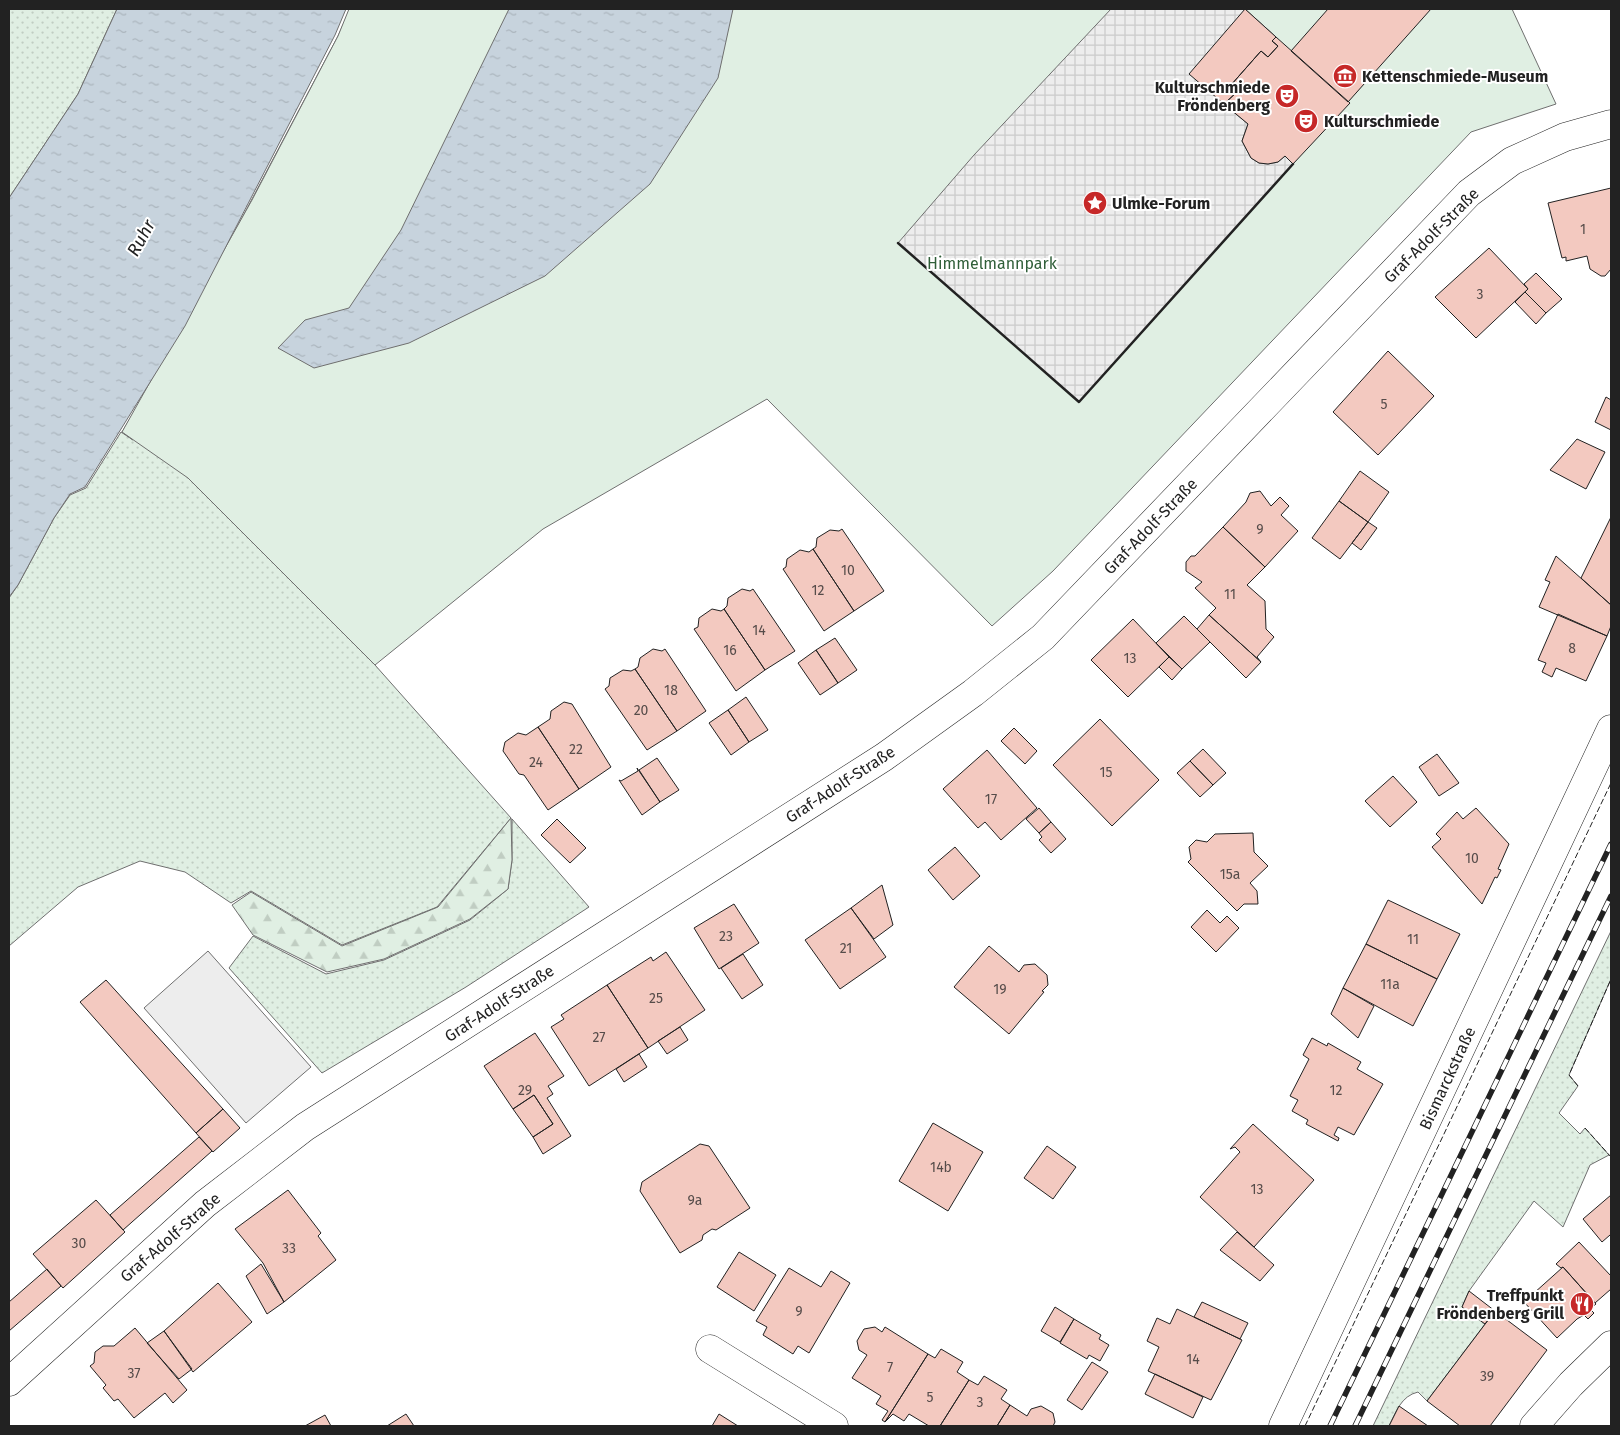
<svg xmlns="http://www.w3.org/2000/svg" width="1620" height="1435" viewBox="0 0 1620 1435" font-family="'Fira Sans',sans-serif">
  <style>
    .grass { fill: url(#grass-dots); stroke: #6f6f6f }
    .forest { fill: url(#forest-firs); stroke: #6f6f6f }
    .park { fill: #e0efe3; stroke: #6f6f6f }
    .parking { fill: #ededed; stroke: #6f6f6f }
    .plaza { fill: url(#plaza-grid); stroke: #6f6f6f }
    .water { fill: url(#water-ripples); stroke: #6f6f6f }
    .building { fill: #f3c9c0; stroke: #222 }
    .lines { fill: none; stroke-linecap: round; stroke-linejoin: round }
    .minor-casing { stroke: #222; stroke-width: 29 }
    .secondary-casing { stroke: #222; stroke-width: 29 }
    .minor { stroke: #fff; stroke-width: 28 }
    .secondary { stroke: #fff; stroke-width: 28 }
    .rail-casing { stroke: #222; stroke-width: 5.5 }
    .rail { stroke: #fff; stroke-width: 4; stroke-dasharray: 11; stroke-linecap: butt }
    .fence { stroke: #222; stroke-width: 1; stroke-dasharray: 6 2.5; stroke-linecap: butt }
    .wall { stroke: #222; stroke-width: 2.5 }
    .labels { text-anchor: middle; stroke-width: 4; stroke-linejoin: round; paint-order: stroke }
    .number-label { font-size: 14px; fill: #564c4a }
    .poi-label { font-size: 16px; font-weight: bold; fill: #222; stroke: #fff; text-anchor: start }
    .street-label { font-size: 16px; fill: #222; stroke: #fff }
    .park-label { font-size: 16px; fill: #2f5e38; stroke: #fff }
    .water-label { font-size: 18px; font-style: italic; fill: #222; stroke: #fff }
  </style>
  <defs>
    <pattern id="grass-dots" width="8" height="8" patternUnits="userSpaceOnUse" patternTransform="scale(1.25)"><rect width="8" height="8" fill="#e0efe3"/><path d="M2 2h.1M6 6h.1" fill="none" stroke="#c0cdc2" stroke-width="1.8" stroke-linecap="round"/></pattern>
    <pattern id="forest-firs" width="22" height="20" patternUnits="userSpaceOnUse" patternTransform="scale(1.25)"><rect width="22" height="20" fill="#e0efe3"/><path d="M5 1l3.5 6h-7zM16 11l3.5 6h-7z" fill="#c0cdc2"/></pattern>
    <pattern id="plaza-grid" width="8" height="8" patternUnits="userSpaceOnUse" patternTransform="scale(1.25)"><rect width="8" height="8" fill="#ededed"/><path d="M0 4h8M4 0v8" fill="none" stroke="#cbcbcb"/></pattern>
    <pattern id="water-ripples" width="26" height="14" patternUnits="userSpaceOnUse" patternTransform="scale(1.25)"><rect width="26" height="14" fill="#c7d3dd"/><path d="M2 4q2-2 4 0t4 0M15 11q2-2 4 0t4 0" fill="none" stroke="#abb5bd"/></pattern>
  </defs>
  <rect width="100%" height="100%" fill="#fff"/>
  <path class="grass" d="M9 9H117L78 94 9 198Z
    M350 9 234 524 375 665 511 818 437 907 342 945 251 891 231 903 185 872 140 861 78 887 9 946V598L18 585 54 518 70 495 86 488 121 432 133 440 122 432 185 326 338 36Z
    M512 819 589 907 466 987 322 1073 229 968 253 936 326 974 384 960 470 920 508 889 512 860Z
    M1611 931V979L1569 1075 1578 1086 1559 1113 1580 1134 1585 1128 1609 1155 1590 1165 1563 1227 1534 1201 1469 1291 1462 1307 1485 1324 1427 1401 1418 1392C1401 1396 1396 1412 1389 1426H1373Z"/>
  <path class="forest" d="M511 818 512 860 508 889 470 919 384 959 327 972 253 935 232 905 251 892 342 946 438 907Z"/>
  <path class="park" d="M349 9H1512L1556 104 1471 132 1053 571 992 626 767 399 543 529 375 665 188 478 122 432 252 200 338 36Z"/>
  <path class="parking" d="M208 951 311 1067 246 1123 144 1008Z"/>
  <path class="plaza" d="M1111 9H1245L1276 37 1261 52 1224 104 1248 124 1242 141 1251 158 1259 163 1268 164 1278 162 1285 156 1293 164 1079 402 898 243 974 155Z"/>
  <path class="water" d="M117 9H346L335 35 185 326 85 487 70 494 54 518 18 585 9 597V198L78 94Z
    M509 9H733L718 78 650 184 545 276 409 343 314 368 278 348 305 320 349 308 401 230Z"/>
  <path class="building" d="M1245 9 1276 37 1272 41 1278 46 1268 57 1261 51 1231 85 1238 91 1224 104 1189 74Z
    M1328 9H1431L1348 102 1291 51Z
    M1276 37 1350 103 1293 164 1285 156 1278 162 1268 164 1259 163 1251 158 1242 141 1248 124 1224 104 1238 91 1231 85 1261 51 1268 57 1278 46 1272 41Z
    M1611 188V269L1605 276H1601L1590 269 1587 256 1566 261V257L1562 258 1548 203Z
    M1489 248 1528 289 1476 338 1435 297Z
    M1536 273 1562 299 1546 313 1525 292 1528 289 1524 284Z
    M1525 292 1546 313 1536 324 1515 302Z
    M1388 351 1434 396 1378 455 1333 412Z
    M1606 397 1611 400V430L1595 422Z
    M1577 439 1605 452 1586 489 1550 470Z
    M1360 471 1389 492 1368 522 1339 501Z
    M1260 491 1271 506 1280 497 1289 506 1281 515 1298 531 1265 567 1223 527 1246 502 1250 493Z
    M1339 501 1368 522 1340 559 1312 538Z
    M1611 517V605L1581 578Z
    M1368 522 1377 528 1361 550 1352 543Z
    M1223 527 1265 567 1247 585 1265 601 1266 629 1274 637 1257 657 1261 662 1209 615 1216 608 1195 588 1202 582 1186 571V562L1191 556H1195Z
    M842 529 884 591 854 611 813 549 816 547 817 538 830 530 839 531Z
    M813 549 854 611 824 631 783 569 786 567 787 559 800 550 809 552Z
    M1556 556 1611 605V626L1607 636 1539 607 1550 582 1545 580Z
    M742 589 750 591 753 589 795 651 765 670 724 609 727 606 728 598Z
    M712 609 721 611 724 609 765 670 736 691 694 629 698 627 699 618Z
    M1558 614 1607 636 1586 681 1556 668 1552 677 1542 672 1546 663 1538 660Z
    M1209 615 1261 662 1246 678 1197 629Z
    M1184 616 1210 642 1182 669 1156 643Z
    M1133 619 1169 657 1128 697 1091 660Z
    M835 638 857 670 838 683 816 650Z
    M653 649 662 651 665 649 706 711 677 731 635 669 638 667 640 658Z
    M816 650 838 683 820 695 798 663Z
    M1169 657 1182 669 1172 680 1159 667Z
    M635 669 677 731 647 750 605 689 609 686 610 678 623 670 631 671Z
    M746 697 768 730 749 742 728 710Z
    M564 702 572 704 611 767 579 789 538 727 550 719 551 711Z
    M728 710 749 742 731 755 709 723Z
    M1100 719 1159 780 1112 826 1053 765Z
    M538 727 579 789 548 810 524 775 519 774 503 751 505 742 518 733 526 735Z
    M1014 728 1037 751 1025 764 1001 741Z
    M1203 749 1226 773 1213 785 1190 761Z
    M987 750 1037 808 1001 840 985 822 978 828 943 789Z
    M1437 754 1459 783 1439 796 1419 767Z
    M657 758 679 790 660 802 639 770Z
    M1190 761 1213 785 1200 797 1177 773Z
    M637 768 660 802 642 815 619 780 621 781 638 771Z
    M1393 776 1417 802 1390 827 1365 801Z
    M1039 808 1051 822 1039 833 1026 819Z
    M1476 808 1509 844 1498 869 1501 870 1497 878 1495 877 1482 904 1432 847 1441 839 1436 834 1457 812 1463 819Z
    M557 819 586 848 570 863 541 835Z
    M1051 822 1066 839 1051 853 1039 840 1042 837 1039 833Z
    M1253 833 1254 852 1268 866 1250 883 1257 891 1258 904H1244L1237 911 1188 862 1191 859 1189 847 1196 840 1207 842 1215 834Z
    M955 847 980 876 953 900 928 870Z
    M882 885 893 925 874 939 851 908Z
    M1388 900 1460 934 1437 979 1366 944Z
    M734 904 759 943 719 969 694 928Z
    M851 908 886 957 840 989 805 940Z
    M1207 910 1220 923 1227 916 1239 928 1216 952 1191 927Z
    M1366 944 1437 979 1413 1026 1343 988Z
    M989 946 1019 972 1024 965 1035 964 1047 975 1048 985 1042 991 1044 992 1009 1034 954 987Z
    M666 952 705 1010 648 1048 607 985 651 957 653 961Z
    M743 954 763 985 742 999 721 968Z
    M106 980 223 1109 196 1133 80 1002Z
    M607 985 648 1048 589 1086 551 1027 564 1019 561 1015Z
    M1343 988 1374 1006 1358 1038 1331 1014Z
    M680 1027 688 1040 667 1054 658 1041Z
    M535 1033 564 1076 548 1086 553 1094 547 1098 571 1136 543 1154 533 1137 553 1124 534 1095 513 1109 484 1066Z
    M1312 1038 1327 1046 1328 1043 1361 1062 1357 1069 1383 1084 1354 1135 1338 1127 1334 1135 1339 1138 1338 1141 1306 1124 1308 1120 1292 1111 1298 1100 1290 1096 1309 1059 1303 1055Z
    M639 1054 647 1067 624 1082 616 1069Z
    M534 1095 553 1124 533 1137 513 1109Z
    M223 1109 240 1128 213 1152 196 1133Z
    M933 1123 983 1152 948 1211 899 1181Z
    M1253 1124 1314 1180 1254 1247 1200 1197 1240 1152 1235 1147 1230 1149Z
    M199 1137 212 1151 123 1230 110 1215Z
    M700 1144 709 1146 750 1208 716 1230 712 1229 703 1235 702 1240 680 1253 640 1191 642 1182Z
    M1047 1146 1076 1167 1053 1199 1024 1178Z
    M288 1190 321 1233 318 1236 336 1260 284 1302 263 1263 235 1229Z
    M1611 1195V1237L1610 1235 1602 1242 1583 1219Z
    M96 1200 125 1232 63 1288 33 1254Z
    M1237 1232 1274 1265 1260 1281 1220 1250Z
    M1579 1242 1611 1276V1289L1595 1303 1563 1267 1561 1268 1556 1264Z
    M739 1252 776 1275 754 1311 717 1287Z
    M261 1264 284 1302 267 1314 246 1276Z
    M1563 1267 1596 1304 1590 1309 1594 1313 1588 1319 1584 1315 1577 1319 1557 1338 1524 1302Z
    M789 1268 821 1287 831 1271 850 1283 809 1353 798 1346 793 1354 763 1335 767 1327 756 1321Z
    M47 1269 61 1286 9 1331V1302Z
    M218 1283 252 1322 193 1372 164 1331Z
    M1469 1291 1495 1311 1485 1324 1462 1307Z
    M1202 1302 1248 1323 1240 1339 1194 1317Z
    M1055 1307 1074 1319 1060 1342 1041 1331Z
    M1177 1309 1242 1340 1211 1400 1148 1371 1159 1347 1147 1341 1157 1318 1170 1324Z
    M1495 1311 1547 1350 1490 1426H1460L1427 1401Z
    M1074 1319 1101 1335 1099 1339 1109 1345 1100 1361 1089 1355 1087 1359 1060 1343Z
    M875 1327 882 1332 885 1327 928 1354 885 1422 882 1420 888 1411 876 1404 881 1396 852 1378 867 1355 859 1350 857 1341 864 1329Z
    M135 1328 187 1390 173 1403 165 1393 134 1418 118 1399 114 1401 103 1388 106 1385 90 1366 94 1363 95 1352 103 1346H114Z
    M164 1331 192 1369 179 1379 147 1343Z
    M941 1349 963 1362 957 1372 969 1380 940 1426H929L909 1414 904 1421 893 1414 885 1422 928 1354 935 1358Z
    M1092 1362 1108 1372 1082 1410 1067 1400Z
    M1155 1374 1203 1397 1193 1418 1145 1394Z
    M984 1376 1007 1390 1001 1399 1010 1405 997 1426H940L969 1380 978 1385Z
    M1010 1405 1027 1416 1031 1409 1041 1406 1053 1413 1055 1422 1053 1426H997Z
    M1399 1406 1428 1426H1389Z
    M406 1414 414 1426H387Z
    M719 1414 738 1426H712Z
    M325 1415 331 1426H305Z"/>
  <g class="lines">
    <g class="minor-casing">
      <path id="minor" d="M710 1349 834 1426
        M9 1382 205 1204 305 1127 884 757 973 693 1043 637 1469 193 1512 161 1565 137 1611 124
        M1283 1426 1611 729"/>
    </g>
    <g class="secondary-casing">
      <path id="secondary" d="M1534 1426 1571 1384 1611 1345"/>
    </g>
    <use href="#minor" class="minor"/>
    <use href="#secondary" class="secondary"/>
    <g class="rail-casing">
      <path id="rail" d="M1330 1426 1611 844
        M1355 1426 1611 896"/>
    </g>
    <use href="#rail" class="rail"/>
    <path class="fence" d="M1578 1086 1569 1075 1611 979
      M1585 1128 1611 1157
      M1305 1426 1611 783"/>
    <path class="wall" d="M898 243 1079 402 1293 164"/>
  </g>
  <defs>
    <g id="museum-disc" transform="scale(1.25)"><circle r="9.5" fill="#c62828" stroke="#fff"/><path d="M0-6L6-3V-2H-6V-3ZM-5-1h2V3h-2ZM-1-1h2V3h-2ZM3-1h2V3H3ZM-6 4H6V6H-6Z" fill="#fff"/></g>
    <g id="theatre-disc" transform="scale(1.25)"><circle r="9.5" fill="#c62828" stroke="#fff"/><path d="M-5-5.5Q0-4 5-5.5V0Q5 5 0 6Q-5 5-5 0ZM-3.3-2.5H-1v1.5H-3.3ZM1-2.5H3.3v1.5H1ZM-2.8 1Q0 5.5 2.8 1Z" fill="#fff"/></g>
    <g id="sight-disc" transform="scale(1.25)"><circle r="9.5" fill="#c62828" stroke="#fff"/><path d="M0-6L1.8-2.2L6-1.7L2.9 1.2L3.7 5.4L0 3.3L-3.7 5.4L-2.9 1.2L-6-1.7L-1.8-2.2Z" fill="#fff"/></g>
    <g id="restaurant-disc" transform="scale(1.25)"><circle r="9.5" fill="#c62828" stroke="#fff"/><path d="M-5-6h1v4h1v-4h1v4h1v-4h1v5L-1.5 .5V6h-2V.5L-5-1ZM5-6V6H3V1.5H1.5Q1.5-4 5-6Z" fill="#fff"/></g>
  </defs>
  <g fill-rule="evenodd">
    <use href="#museum-disc" x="1345" y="76"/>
    <use href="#theatre-disc" x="1287" y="96"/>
    <use href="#theatre-disc" x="1306" y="121"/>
    <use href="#sight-disc" x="1095" y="203"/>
    <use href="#restaurant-disc" x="1582" y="1304"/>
  </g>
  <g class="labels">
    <g class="number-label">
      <text x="1583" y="234">1</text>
      <text x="1480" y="299">3</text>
      <text x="1384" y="409">5</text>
      <text x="1260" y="534">9</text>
      <text x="848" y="575">10</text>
      <text x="818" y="595">12</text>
      <text x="1230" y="599">11</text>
      <text x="759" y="635">14</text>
      <text x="1572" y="653">8</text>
      <text x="730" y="655">16</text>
      <text x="1130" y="663">13</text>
      <text x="671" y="695">18</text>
      <text x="641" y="715">20</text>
      <text x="576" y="754">22</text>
      <text x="536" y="767">24</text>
      <text x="1106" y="777">15</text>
      <text x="991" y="804">17</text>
      <text x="1472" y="863">10</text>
      <text x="1230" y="879">15a</text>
      <text x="726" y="941">23</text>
      <text x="1413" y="944">11</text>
      <text x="846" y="953">21</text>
      <text x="1390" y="989">11a</text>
      <text x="1000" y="994">19</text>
      <text x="656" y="1003">25</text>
      <text x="599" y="1042">27</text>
      <text x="525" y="1095">29</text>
      <text x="1336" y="1095">12</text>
      <text x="941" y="1172">14b</text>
      <text x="1257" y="1194">13</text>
      <text x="695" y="1205">9a</text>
      <text x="79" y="1248">30</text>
      <text x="289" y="1253">33</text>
      <text x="799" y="1316">9</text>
      <text x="1193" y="1364">14</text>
      <text x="890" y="1372">7</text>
      <text x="134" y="1378">37</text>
      <text x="1487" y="1381">39</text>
      <text x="930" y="1402">5</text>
      <text x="980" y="1407">3</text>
    </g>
    <g class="poi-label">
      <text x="1362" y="82">Kettenschmiede-Museum</text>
      <text x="1270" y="93" text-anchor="end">Kulturschmiede<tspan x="1270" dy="18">Fröndenberg</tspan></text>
      <text x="1324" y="127">Kulturschmiede</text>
      <text x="1112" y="209">Ulmke-Forum</text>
      <text x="1564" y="1301" text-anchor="end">Treffpunkt<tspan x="1564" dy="18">Fröndenberg Grill</tspan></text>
    </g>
    <g class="street-label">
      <text transform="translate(1431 235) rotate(-45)" y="6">Graf-Adolf-Straße</text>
      <text transform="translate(1150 526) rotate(-46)" y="6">Graf-Adolf-Straße</text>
      <text transform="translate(840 784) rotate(-33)" y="6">Graf-Adolf-Straße</text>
      <text transform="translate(499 1003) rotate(-33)" y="6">Graf-Adolf-Straße</text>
      <text transform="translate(1447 1078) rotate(-65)" y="6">Bismarckstraße</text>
      <text transform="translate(170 1237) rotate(-41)" y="6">Graf-Adolf-Straße</text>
    </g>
    <g class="park-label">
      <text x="992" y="269">Himmelmannpark</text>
    </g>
    <g class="water-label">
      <text transform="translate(141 238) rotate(-61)" y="6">Ruhr</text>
    </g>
  </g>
  <rect width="1620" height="1435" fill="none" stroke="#222222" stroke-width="20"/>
</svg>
